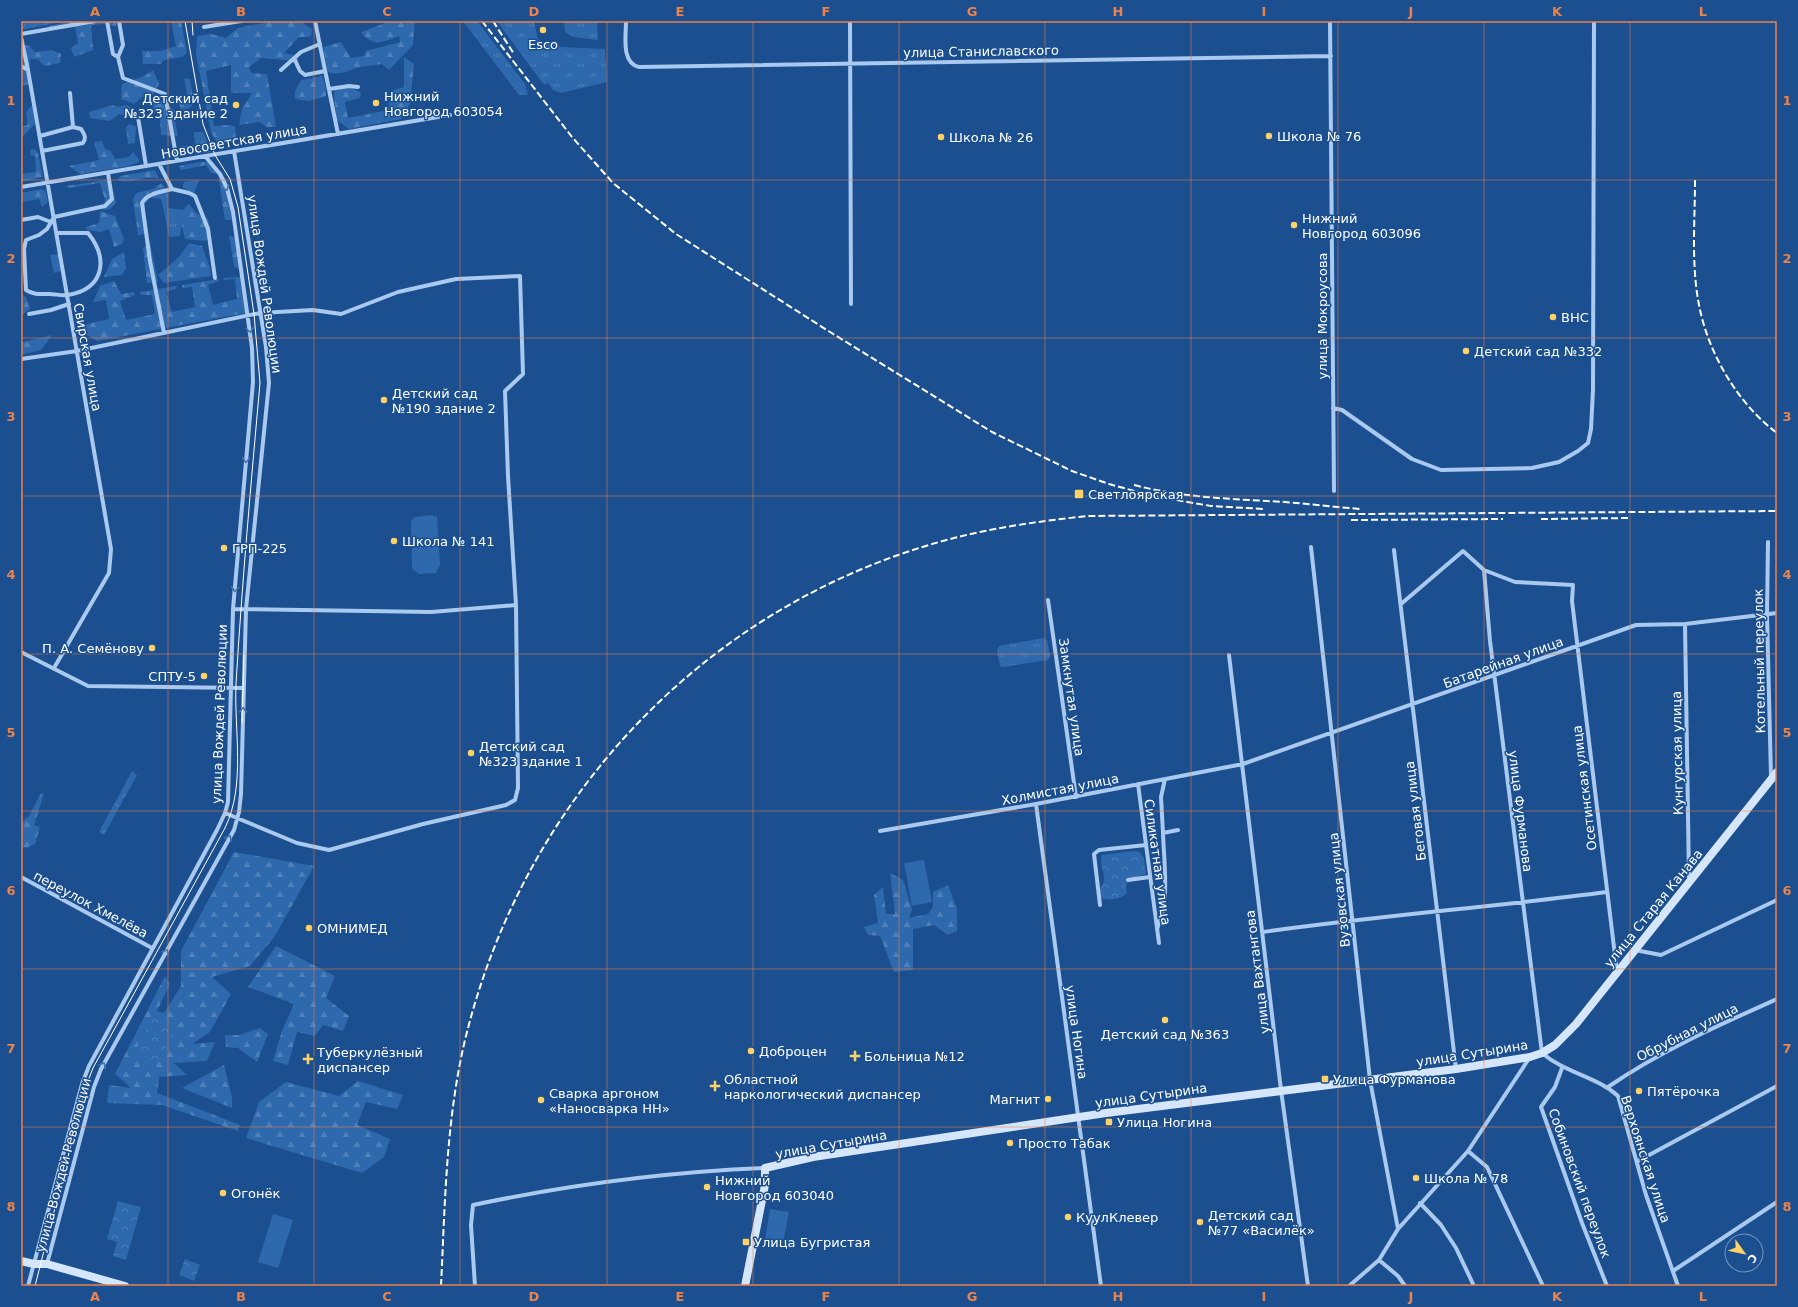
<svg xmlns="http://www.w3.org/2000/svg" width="1798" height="1307" viewBox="0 0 1798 1307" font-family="'DejaVu Sans',sans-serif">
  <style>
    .grass { fill: url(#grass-tufts) }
    .forest { fill: url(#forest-firs) }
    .park { fill: url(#park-crowns) }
    .garden { fill: url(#garden-furrows) }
    .pitch { fill: #2e69ad }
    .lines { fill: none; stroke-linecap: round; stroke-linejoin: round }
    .street { stroke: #a9c9ee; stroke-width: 4 }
    .secondary { stroke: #d6e6fa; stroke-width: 8 }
    .tram { stroke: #fff; stroke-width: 1 }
    .rail { stroke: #fff; stroke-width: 2; stroke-dasharray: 7 3; stroke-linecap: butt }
    .oneway { stroke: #4674ac }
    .grid { fill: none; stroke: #ee8249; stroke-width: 1; stroke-opacity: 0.55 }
    .poi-dot { fill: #ffd166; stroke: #1b4f8f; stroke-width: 1.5 }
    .labels { text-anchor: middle; stroke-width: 3; stroke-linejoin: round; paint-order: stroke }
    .poi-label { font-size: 13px; fill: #fff; stroke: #1b4f8f; text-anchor: start }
    .street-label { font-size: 13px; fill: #fff; stroke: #1b4f8f }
    .neatline { fill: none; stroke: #ee8249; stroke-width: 1.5 }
    .grid-label { font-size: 13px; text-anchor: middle; font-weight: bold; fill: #ee8249 }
  </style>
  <defs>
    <pattern id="grass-tufts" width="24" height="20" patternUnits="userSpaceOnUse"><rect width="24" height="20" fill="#2e69ad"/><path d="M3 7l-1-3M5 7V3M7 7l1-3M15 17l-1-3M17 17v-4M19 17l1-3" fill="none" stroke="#4d80b9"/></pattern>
    <pattern id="forest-firs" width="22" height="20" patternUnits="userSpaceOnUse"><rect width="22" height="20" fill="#2e69ad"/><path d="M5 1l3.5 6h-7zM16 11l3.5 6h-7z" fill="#4d80b9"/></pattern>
    <pattern id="park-crowns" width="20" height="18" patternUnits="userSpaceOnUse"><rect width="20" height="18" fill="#2e69ad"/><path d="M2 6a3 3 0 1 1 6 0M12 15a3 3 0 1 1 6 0" fill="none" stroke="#4d80b9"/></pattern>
    <pattern id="garden-furrows" width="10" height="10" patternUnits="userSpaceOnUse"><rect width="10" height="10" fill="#2e69ad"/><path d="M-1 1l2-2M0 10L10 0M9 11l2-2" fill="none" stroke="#4d80b9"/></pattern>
  </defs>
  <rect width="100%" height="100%" fill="#1b4f8f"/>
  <path class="grass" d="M463 21H477L525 84 528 95H519Z
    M497 21H534L538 40 561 47 605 49 607 82 561 93 553 90 548 83 544 85Z
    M564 21H597L598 40 574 37 565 32Z
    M168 208 184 210C181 219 182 227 180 236L169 237 164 211Z
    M1043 638 1047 640 1050 656 1048 660 1004 667 1000 666 997 650 999 646Z"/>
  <path class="forest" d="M74 21H119L115 26 103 24 91 25 93 50 74 57 71 48 78 43 75 27 53 30 49 26Z
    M171 21H181L187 53 182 57 164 60 161 64H143L142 51H160L176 46Z
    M275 21H300L312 29 311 37H299L284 53 298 56V61L261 58 249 67 251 73 267 74 276 127H267L259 122 239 125 242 109 252 93H231V65L206 71 214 126 231 125 235 127 236 139 217 142 211 132 196 54 197 36 211 34 226 38 238 28Z
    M385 21H415L413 45 389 70 382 64C375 65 367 66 360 67 349 70 339 76 328 72L323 47 341 42 351 58 364 56 366 51 400 42 399 36C384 42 372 48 361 32L383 24Z
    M21 45 29 46 35 52 52 50 61 54 60 63 44 66 38 59H30L28 84 23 86 21 82 23 69Z
    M404 57 414 64 410 104 401 119 349 129 337 120 334 98 335 89 351 87 361 93 360 98 345 102 348 118 388 110 391 91 404 87Z
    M153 70 159 84 152 96 142 97 134 104 121 99 122 84 144 76Z
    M322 76 326 88V96L309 101 295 99V91L301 80Z
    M184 78 190 79 194 102 190 108 181 110 179 103 170 101 171 97 187 95Z
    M150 98 160 100 177 112 174 116 178 136 161 135 160 117 154 111Z
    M32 105 35 124 21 138V127L28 125 26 112Z
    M112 105 117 107 127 105 131 108 129 116 119 114 110 121 90 118 89 112Z
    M130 124 136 127 135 143 128 144 126 127Z
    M194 132H203L211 152 197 154 193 151 182 153 178 147 195 145Z
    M102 141 105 149 111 151 115 159 129 157 133 152 140 161 129 166 80 174 69 166 99 160 94 142Z
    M31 149 36 150 38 154 43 177 21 182V174L36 172 35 156 30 155Z
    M200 162H213L227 182 232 220H225L218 174 210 172 206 165 181 170 179 166Z
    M155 170 159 179C145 174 132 185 118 180L120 176Z
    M107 180 112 186 116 202 110 209 103 210 105 200 100 183 69 188 66 186Z
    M199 180 194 194 183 188 184 182Z
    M162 183 168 194V208L164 211 161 199 150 198 145 204 144 234 138 235 133 200 136 193 153 189Z
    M42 189 46 192 48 202 42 207 39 199 21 202V193Z
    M189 204 196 213 208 219 211 232 206 241 185 239C182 226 177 213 189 204Z
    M100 211 115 216 124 239 122 244 114 247 109 229 100 232 87 230 86 227 99 223Z
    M229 235 235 238 240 270 234 267Z
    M150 242 158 282 147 283 143 248Z
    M189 243 202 246 210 268 211 276 164 283 158 275 179 257Z
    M124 252 126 268 122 275 104 277 112 259Z
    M58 254 61 271 54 273 50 255Z
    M240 277 245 313 97 341 79 330 74 317H79L83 325 109 319 106 300 93 302 100 286 114 281 121 294 134 292 135 295 120 301 126 320 155 314 152 295H141L140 292 177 286 176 289 166 292 172 312 195 307 192 287 182 288V285L219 279V281L208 285 213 305 237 299 235 279 224 280 223 278Z
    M22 294 26 297 30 309 21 316Z
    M52 335 41 350 21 355V340L23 342Z
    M41 793 44 794 34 825 40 827 35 844 26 848 21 846V831L23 827 21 826 26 817 28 818Z
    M234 852 314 866 275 936 250 966 212 977 231 994 210 1032 192 1044 215 1042 207 1061 174 1063 187 1075 159 1077 157 1093 240 1125 238 1131 162 1105 107 1103 109 1085 131 1088 115 1074 165 976 170 984 157 1011 164 1013 181 986V951Z
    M890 873 903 880 912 909 909 918 928 914 933 907V892L948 885 957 909V931L948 935 934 925 913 929V970L894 972 880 936 868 935 864 927 878 923 874 895 883 887 886 914H895Z
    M276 946 335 976 326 998 349 1016 343 1031 323 1025 315 1036 297 1032 288 1065 273 1061 282 1031 294 1004 248 987Z
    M260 1028 268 1034 257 1062 238 1048 226 1047 225 1035H239Z
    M224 1065 232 1097V1108L182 1088Z
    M358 1081 403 1095 397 1109 366 1102 357 1125 390 1139 384 1157 362 1173 246 1138 259 1102 286 1082 339 1096Z"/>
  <path class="park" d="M132 771 137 775 104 835 99 832Z
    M1134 851 1140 852 1144 858 1146 874 1128 881 1126 885 1127 893C1122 899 1109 901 1101 898 1098 885 1103 889 1104 880 1105 872 1099 864 1102 855Z
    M152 1017 175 1029 159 1063 135 1051Z
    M118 1201 141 1207 126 1260 113 1256 117 1242 107 1239Z
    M185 1259 200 1265 194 1281 179 1275Z"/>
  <path class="garden" d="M21 21H65L21 30Z"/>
  <path class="pitch" d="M432 515 437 517 440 565 436 573 419 574 412 569 411 521 415 517Z
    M924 860 932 902 912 906 904 863Z
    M770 1209 789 1212 783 1243 765 1240Z
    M273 1214 293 1220 278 1268 258 1262Z"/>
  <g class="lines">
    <path class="street" d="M107 21 113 54 118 57 123 78 165 94 177 161
      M315 21 338 134
      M626 21C626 36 621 63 639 67L1331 56
      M850 21 851 304
      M1330 21 1334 491
      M204 27 241 21
      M21 34 95 21
      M21 37 28 70 111 549 109 573 54 668
      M118 57 123 45 119 21
      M294 58 300 71 305 75 325 71
      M21 66 28 70
      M281 70 301 52 320 44
      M329 89 349 86 358 87
      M70 93 73 127
      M138 117 146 166
      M40 136 73 127 81 129C84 134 87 137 83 143L42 151
      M159 164 172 189 189 193 195 196 208 229 215 278
      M21 187 450 115
      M21 220 38 217 51 222
      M57 233H88C109 259 104 289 68 295 62 296 55 294 49 294 40 294 34 295 26 290L24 249 26 240 39 235 47 229 54 217 105 206 112 199 108 173
      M29 314 51 310 69 304
      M164 333 150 261 142 203C147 193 162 192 172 189
      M21 359 77 351 260 313 313 310 341 314 398 292 456 279 520 276 523 374 505 391 508 476 516 605 518 788 515 800 506 805 423 824 329 850 297 843 225 813
      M1333 408 1342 410 1412 459 1441 470 1532 468 1559 462 1578 451 1588 443 1591 429 1593 390 1594 21
      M1768 542 1767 614 1771 777
      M1311 547 1370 1080 1398 1229
      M1394 550 1456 1069
      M1484 570 1490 641 1542 1053C1565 1073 1596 1076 1618 1096L1646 1195 1678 1286
      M1048 600 1076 797
      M1401 604 1463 551 1484 570 1515 582 1573 585 1572 601 1617 972
      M233 609 431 612 516 605
      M1685 624 1689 879
      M21 652 88 686 243 688
      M1229 655 1281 1090 1308 1286
      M1138 784 1159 943
      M1036 804 1101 1286
      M880 831 1036 804 1243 764 1636 625 1685 624 1777 613
      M1163 833 1161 797 1165 779
      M21 877 152 948
      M1128 880 1150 877
      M1100 905 1094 854 1099 850 1146 845
      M1157 929C1170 899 1164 865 1163 833L1178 830
      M1263 932C1377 916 1492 907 1607 892
      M1635 950 1661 955 1777 900
      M1562 1068 1555 1087 1541 1107 1582 1223 1607 1286
      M1608 1087C1660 1051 1719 1025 1777 999
      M1468 1151 1487 1167 1543 1286
      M1638 1161 1777 1086
      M1420 1203 1441 1225 1456 1248 1474 1286
      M1379 1260 1398 1276 1405 1286
      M47 1264 94 1087 101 1069 234 830 239 812 241 794 246 609 269 383 266 347 234 151
      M1673 1271 1777 1202
      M28 1286 82 1084 89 1066 217 830 225 813 228 802 233 609 253 382 252 348 233 212 227 188 220 174 205 156
      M475 1286 471 1225 473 1205C568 1185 667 1172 765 1168
      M1349 1286 1379 1260 1398 1229 1468 1151 1530 1057"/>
    <path class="secondary" d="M21 1261 34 1264H47L125 1286
      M745 1286 765 1185V1168L813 1157 1106 1113 1456 1069 1530 1057 1542 1053 1555 1045 1576 1024 1777 772"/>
    <path class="tram" d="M192 21 193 35
      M242 723 244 653
      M35 1286 86 1086 93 1068 225 828C246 785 234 731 236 684 242 584 251 483 260 383L254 314 238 207 230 179 215 155 203 124 185 21"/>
    <path class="rail" d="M482 21 572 137 613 183 676 234 830 332 992 432 1072 471 1109 484 1153 496 1211 506 1265 509
      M493 21 514 54
      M1695 180C1695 221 1691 264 1699 305 1708 353 1738 404 1777 433
      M1134 485C1184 498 1234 499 1285 502 1310 504 1335 507 1360 509
      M1541 519 1629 518
      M1351 520 1503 519
      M441 1286C445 1204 446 1120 465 1040 524 796 709 601 954 538 997 527 1042 521 1087 516L1777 511"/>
  </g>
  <defs><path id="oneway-chevron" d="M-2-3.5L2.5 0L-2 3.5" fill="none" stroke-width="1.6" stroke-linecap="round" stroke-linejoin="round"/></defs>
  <g class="oneway">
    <use href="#oneway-chevron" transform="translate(226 188) rotate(70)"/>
    <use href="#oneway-chevron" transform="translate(250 330) rotate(83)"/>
    <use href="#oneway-chevron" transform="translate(246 460) rotate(95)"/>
    <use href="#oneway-chevron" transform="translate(235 589) rotate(95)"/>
    <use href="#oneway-chevron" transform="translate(243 710) rotate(-89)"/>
    <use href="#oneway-chevron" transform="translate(229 838) rotate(-61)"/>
    <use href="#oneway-chevron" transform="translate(166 952) rotate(-61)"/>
    <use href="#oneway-chevron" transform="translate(103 1065) rotate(-62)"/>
  </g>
  <path class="grid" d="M168 21V1286M314 21V1286M460 21V1286M607 21V1286M753 21V1286M899 21V1286M1045 21V1286M1191 21V1286M1338 21V1286M1484 21V1286M1630 21V1286M21 180H1777M21 338H1777M21 496H1777M21 654H1777M21 811H1777M21 969H1777M21 1127H1777"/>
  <g class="poi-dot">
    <circle cx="543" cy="30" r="4"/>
    <circle cx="376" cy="103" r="4"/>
    <circle cx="236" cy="105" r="4"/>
    <circle cx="1269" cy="136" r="4"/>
    <circle cx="941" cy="137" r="4"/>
    <circle cx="1294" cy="225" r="4"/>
    <circle cx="1553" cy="317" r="4"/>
    <circle cx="1466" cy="351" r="4"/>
    <circle cx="384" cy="400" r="4"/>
    <rect x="1074" y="489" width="10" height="10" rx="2"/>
    <circle cx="394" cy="541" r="4"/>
    <circle cx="224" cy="548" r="4"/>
    <circle cx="152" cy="648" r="4"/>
    <circle cx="204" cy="676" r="4"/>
    <circle cx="471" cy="753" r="4"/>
    <circle cx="309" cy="928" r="4"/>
    <circle cx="1165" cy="1020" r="4"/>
    <circle cx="751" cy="1051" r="4"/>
    <path d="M853 1050h4v4h4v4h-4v4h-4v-4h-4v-4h4z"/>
    <path d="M306 1053h4v4h4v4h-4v4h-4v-4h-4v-4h4z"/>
    <rect x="1321" y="1075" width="8" height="8" rx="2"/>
    <path d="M713 1080h4v4h4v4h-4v4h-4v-4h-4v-4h4z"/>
    <circle cx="1639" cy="1091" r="4"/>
    <circle cx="1048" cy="1099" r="4"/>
    <circle cx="541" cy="1100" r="4"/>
    <rect x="1105" y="1118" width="8" height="8" rx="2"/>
    <circle cx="1010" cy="1143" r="4"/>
    <circle cx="1416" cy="1178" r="4"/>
    <circle cx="707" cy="1187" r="4"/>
    <circle cx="223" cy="1193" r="4"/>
    <circle cx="1068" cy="1217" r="4"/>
    <circle cx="1200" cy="1222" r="4"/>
    <rect x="742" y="1238" width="8" height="8" rx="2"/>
  </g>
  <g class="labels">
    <g class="poi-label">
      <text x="543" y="49" text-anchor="middle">Esco</text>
      <text x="384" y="101">Нижний<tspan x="384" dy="15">Новгород 603054</tspan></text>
      <text x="228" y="103" text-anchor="end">Детский сад<tspan x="228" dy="15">№323 здание 2</tspan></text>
      <text x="1277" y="141">Школа № 76</text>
      <text x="949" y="142">Школа № 26</text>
      <text x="1302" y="223">Нижний<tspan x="1302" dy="15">Новгород 603096</tspan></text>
      <text x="1561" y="322">ВНС</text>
      <text x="1474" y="356">Детский сад №332</text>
      <text x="392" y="398">Детский сад<tspan x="392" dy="15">№190 здание 2</tspan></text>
      <text x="1088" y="499">Светлоярская</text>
      <text x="402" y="546">Школа № 141</text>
      <text x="232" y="553">ГРП-225</text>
      <text x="144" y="653" text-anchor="end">П. А. Семёнову</text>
      <text x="196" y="681" text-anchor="end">СПТУ-5</text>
      <text x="479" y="751">Детский сад<tspan x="479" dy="15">№323 здание 1</tspan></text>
      <text x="317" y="933">ОМНИМЕД</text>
      <text x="1165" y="1039" text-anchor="middle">Детский сад №363</text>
      <text x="759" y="1056">Доброцен</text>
      <text x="317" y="1057">Туберкулёзный<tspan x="317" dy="15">диспансер</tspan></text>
      <text x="864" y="1061">Больница №12</text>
      <text x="724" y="1084">Областной<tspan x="724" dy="15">наркологический диспансер</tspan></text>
      <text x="1333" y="1084">Улица Фурманова</text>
      <text x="1647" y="1096">Пятёрочка</text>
      <text x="549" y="1098">Сварка аргоном<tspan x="549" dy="15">«Наносварка НН»</tspan></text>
      <text x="1040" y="1104" text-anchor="end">Магнит</text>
      <text x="1117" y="1127">Улица Ногина</text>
      <text x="1018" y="1148">Просто Табак</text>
      <text x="1424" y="1183">Школа № 78</text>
      <text x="715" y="1185">Нижний<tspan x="715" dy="15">Новгород 603040</tspan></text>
      <text x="231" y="1198">Огонёк</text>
      <text x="1208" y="1220">Детский сад<tspan x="1208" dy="15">№77 «Василёк»</tspan></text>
      <text x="1076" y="1222">КуулКлевер</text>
      <text x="754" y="1247">Улица Бугристая</text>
    </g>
    <g class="street-label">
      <text transform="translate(981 51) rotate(-1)" y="5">улица Станиславского</text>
      <text transform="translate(234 141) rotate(-10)" y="5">Новосоветская улица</text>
      <text transform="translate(265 284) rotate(82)" y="5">улица Вождей Революции</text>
      <text transform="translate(1322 316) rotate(-90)" y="5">улица Мокроусова</text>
      <text transform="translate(88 357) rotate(80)" y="5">Свирская улица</text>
      <text transform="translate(1759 661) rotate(-91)" y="5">Котельный переулок</text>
      <text transform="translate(1503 662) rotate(-20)" y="5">Батарейная улица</text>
      <text transform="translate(1072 697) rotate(82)" y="5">Замкнутая улица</text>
      <text transform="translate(219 714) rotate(-88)" y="5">улица Вождей Революции</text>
      <text transform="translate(1677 753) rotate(-91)" y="5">Кунгурская улица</text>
      <text transform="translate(1584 788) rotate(-97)" y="5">Осетинская улица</text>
      <text transform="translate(1060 789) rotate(-11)" y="5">Холмистая улица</text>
      <text transform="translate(1415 811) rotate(-97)" y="5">Беговая улица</text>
      <text transform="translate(1521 811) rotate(83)" y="5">улица Фурманова</text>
      <text transform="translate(1158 862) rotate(82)" y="5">Силикатная улица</text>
      <text transform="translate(1339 890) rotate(-96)" y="5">Вузовская улица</text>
      <text transform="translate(91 904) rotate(28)" y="5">переулок Хмелёва</text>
      <text transform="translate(1653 908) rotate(-51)" y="5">улица Старая Канава</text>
      <text transform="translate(1257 972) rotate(-97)" y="5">улица Вахтангова</text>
      <text transform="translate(1077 1032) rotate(82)" y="5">улица Ногина</text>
      <text transform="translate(1687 1032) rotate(-27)" y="5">Обрубная улица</text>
      <text transform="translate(1472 1053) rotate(-9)" y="5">улица Сутырина</text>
      <text transform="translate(1151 1095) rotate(-8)" y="5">улица Сутырина</text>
      <text transform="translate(831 1144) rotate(-10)" y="5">улица Сутырина</text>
      <text transform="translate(1646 1159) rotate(72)" y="5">Верхоянская улица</text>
      <text transform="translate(63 1165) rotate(-75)" y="5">улица Вождей Революции</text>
      <text transform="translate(1580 1183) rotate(70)" y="5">Собиновский переулок</text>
    </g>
  </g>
  <rect width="1798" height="1307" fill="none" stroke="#1b4f8f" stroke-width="44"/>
  <g transform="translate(1744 1253) rotate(123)"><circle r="19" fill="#1b4f8f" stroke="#7695bc"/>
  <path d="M0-3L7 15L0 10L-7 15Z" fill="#ffd166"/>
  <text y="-6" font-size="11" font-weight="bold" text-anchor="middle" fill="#ffffff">С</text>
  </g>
  <rect x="22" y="22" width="1754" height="1263" class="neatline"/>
  <g class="grid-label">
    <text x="95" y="16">A</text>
    <text x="241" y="16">B</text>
    <text x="387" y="16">C</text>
    <text x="534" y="16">D</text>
    <text x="680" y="16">E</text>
    <text x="826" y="16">F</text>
    <text x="972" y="16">G</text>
    <text x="1118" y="16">H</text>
    <text x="1264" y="16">I</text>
    <text x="1411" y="16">J</text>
    <text x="1557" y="16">K</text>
    <text x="1703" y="16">L</text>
    <text x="11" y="105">1</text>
    <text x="1787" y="105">1</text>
    <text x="11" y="263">2</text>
    <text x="1787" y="263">2</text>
    <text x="11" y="421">3</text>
    <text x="1787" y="421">3</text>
    <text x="11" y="579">4</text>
    <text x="1787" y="579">4</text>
    <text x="11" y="737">5</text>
    <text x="1787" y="737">5</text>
    <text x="11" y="895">6</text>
    <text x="1787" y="895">6</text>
    <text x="11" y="1053">7</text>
    <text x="1787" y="1053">7</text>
    <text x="11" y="1211">8</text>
    <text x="1787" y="1211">8</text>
    <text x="95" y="1301">A</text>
    <text x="241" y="1301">B</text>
    <text x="387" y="1301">C</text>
    <text x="534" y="1301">D</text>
    <text x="680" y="1301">E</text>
    <text x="826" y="1301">F</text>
    <text x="972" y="1301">G</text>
    <text x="1118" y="1301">H</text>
    <text x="1264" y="1301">I</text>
    <text x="1411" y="1301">J</text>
    <text x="1557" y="1301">K</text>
    <text x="1703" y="1301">L</text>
  </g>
</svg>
